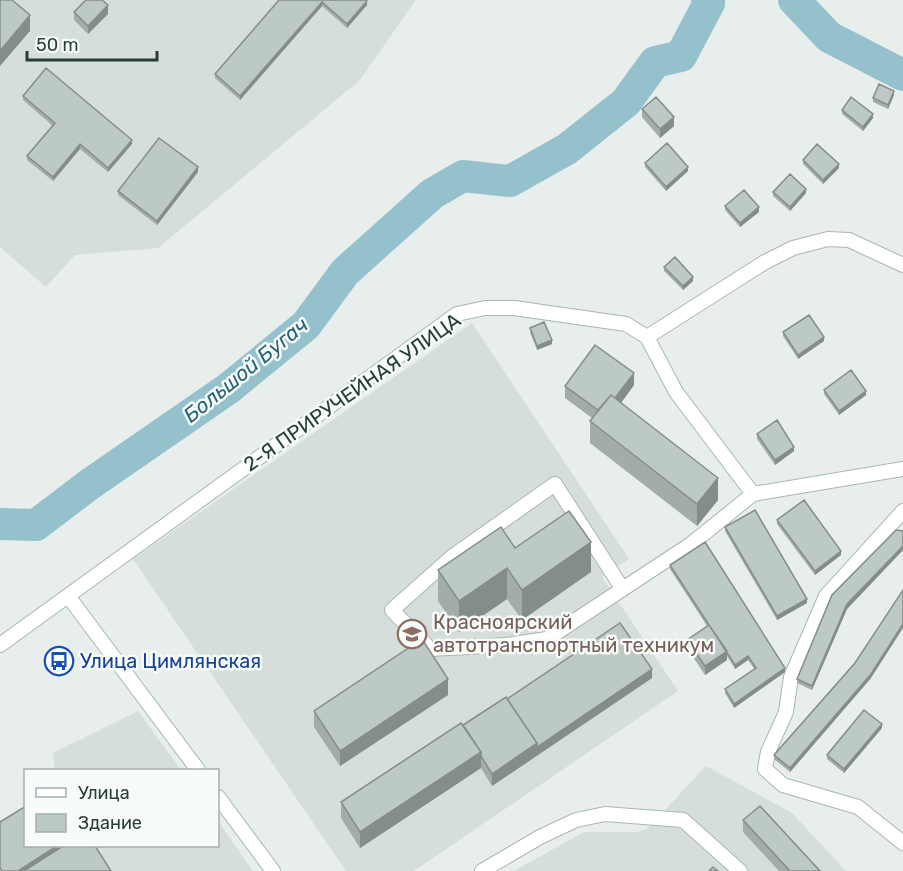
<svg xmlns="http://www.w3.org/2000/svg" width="903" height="871" viewBox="0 0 903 871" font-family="Rubik,sans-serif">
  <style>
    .built { fill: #d5deda }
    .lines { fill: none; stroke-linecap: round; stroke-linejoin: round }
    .river { stroke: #95c1cd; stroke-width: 32 }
    .street-casing { stroke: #aab6b2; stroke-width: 16 }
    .street { stroke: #fff; stroke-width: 14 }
    .wall { fill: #a2ada9 }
    .shaded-wall { fill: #848d89 }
    .building { fill: #bcc9c4; stroke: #848d89; stroke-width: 1.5 }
    .labels { text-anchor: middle; stroke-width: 5; stroke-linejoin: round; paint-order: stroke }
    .street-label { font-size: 20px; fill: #273f3a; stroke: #f7fbf9 }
    .education-label { font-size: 20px; fill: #785e54; stroke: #f7fbf9; text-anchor: start }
    .transit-label { font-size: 20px; fill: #164399; stroke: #f7fbf9; text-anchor: start }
    .water-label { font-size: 21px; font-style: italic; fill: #266376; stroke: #f7fbf9 }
  </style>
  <rect width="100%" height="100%" fill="#e7eeeb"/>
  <path class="built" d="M0 0H416L359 81 158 248 75 255 46 287 0 247Z
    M472 323 629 559 602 577 678 691 414 871H346L133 559Z
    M138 711 181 770H55L53 753Z
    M706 766 792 813 846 871H514L584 832H638L648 828Z
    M218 821 253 871H0V831L26 846H218Z"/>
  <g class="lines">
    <path class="river" d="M794 0 829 37 903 75
      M0 524 36 525 90 484 229 388 306 325 345 272 432 194 463 176 510 181 567 149 626 102 655 62 681 56 709 3 707 0"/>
    <g class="street-casing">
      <path id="street" d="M647 337 676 392 753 494 903 469
        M903 511 826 596 791 677 786 712 768 752 765 769 783 785 858 807 903 843
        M622 588 555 484 453 556 392 610 430 649 507 645 547 639 691 544 753 494
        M68 596 198 770
        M0 645 457 314 485 308H514L626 324 647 337 765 262 793 248 828 239 849 240 903 265
        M218 797 273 871
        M482 871 540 837 576 820 605 814 683 820 740 871"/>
    </g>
    <use href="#street" class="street"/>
  </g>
  <path class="wall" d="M279 0H366L367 5 347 28 322 6 240 100 215 78V74Z
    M74 12 108 14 88 34 74 20Z
    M894 95 888 109 873 102V98Z
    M23 96 132 144 108 172 80 149 53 181 27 160V156L53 126 23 100Z
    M642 109 674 126 660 138 642 117Z
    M842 110 873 118 863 131 842 114Z
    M803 160 839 168 823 184 803 164Z
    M645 163 688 171 666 191 645 167Z
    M198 172 157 225 118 195V191Z
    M773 192 806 193 790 211 773 196Z
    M725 206 759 212 740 227 725 210Z
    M664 267 693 281 683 290 664 271Z
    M530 328 552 344 537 350 530 332Z
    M783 332 824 341 798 359 783 336Z
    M634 385 621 403 718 500 697 526 590 443V421L592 418 565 398V386Z
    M824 390 866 395 839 415 824 394Z
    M757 434 794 451 775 465 757 439Z
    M777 520 841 555 815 575 777 524Z
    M725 527 807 603 777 620 725 531Z
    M903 531V552L902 551 847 609 812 690 797 683V679L832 595Z
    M515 548 591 572 522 620 507 599 459 632 438 601V570Z
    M670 565 785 672 734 708 725 693V689L755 670 748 660 735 669 727 656V660L705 675 687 648V640L707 626 670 569Z
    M855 663 871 678 790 772 774 759V755Z
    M652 678 492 786 481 768 360 848 341 818V802L463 725 507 699Z
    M448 695 340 766 314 727V711Z
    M882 728 844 773 827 759V755Z
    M743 820 820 871H779L743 832Z"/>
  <path class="shaded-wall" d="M367 1V5L347 28V24Z
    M322 2V6L240 100V96Z
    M108 5V14L88 34V26Z
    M30 15V31L0 66V51Z
    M894 91V95L888 109V105Z
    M873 114V118L863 131V127Z
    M674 117V126L660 138V129Z
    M132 140V144L108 172V168Z
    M80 144V149L53 181V177Z
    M839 164V168L823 184V180Z
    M198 167V172L157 225V221Z
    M688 167V171L666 191V187Z
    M806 189V193L790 211V207Z
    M759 207V212L740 227V223Z
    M693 277V281L683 290V286Z
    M824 337V341L798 359V355Z
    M552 340V344L537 350V346Z
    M634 373V385L604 426V414Z
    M866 391V395L839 415V411Z
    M794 447V451L775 465V460Z
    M718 478V500L697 526V504Z
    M591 542V572L522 620V590Z
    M902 547V551L847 609 812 690V686L847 604Z
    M841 551V555L815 575V571Z
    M507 568V599L459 632V601Z
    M807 599V603L777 620V616Z
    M903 624V628L871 678 790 772V768Z
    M727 651V660L705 675V666Z
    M748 656V660L735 669V665Z
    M785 668V672L734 708V704Z
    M652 669V678L492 786V774L537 743Z
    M448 679V695L340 766V751Z
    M882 724V728L844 773V769Z
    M481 752V768L360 848V832Z
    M57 846H69L30 871H18Z"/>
  <path class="building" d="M0 0H12L30 15 0 51Z
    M86 0H102L108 5 88 26 74 12Z
    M279 0H366L367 1 347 24 322 2 240 96 215 74Z
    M46 68 132 140 108 168 80 144 53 177 27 156 55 123 23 96Z
    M879 84 894 91 888 105 873 98Z
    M656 97 674 117 660 129 642 109Z
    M851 97 873 114 863 127 842 110Z
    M159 138 198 167 157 221 118 191Z
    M667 143 688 167 666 187 645 163Z
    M817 144 839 164 823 180 803 160Z
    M790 174 806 189 790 207 773 192Z
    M744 190 759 207 740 223 725 206Z
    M675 257 693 277 683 286 664 267Z
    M809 315 824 337 798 355 783 332Z
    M544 322 552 340 537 346 530 328Z
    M595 345 634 373 615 398 611 395 598 410 565 386Z
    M851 370 866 391 839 411 824 390Z
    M611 395 718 478 697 504 590 421Z
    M777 420 794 447 775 460 757 434Z
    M804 500 841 551 815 571 777 520Z
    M755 510 807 599 777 616 725 527Z
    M569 511 591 542 522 590 507 568 459 601 438 570 501 527 515 548Z
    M896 530 903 531V548L902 547 847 604 812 686 797 679 832 595Z
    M705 542 785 668 734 704 725 689 756 668 748 656 735 665 670 565Z
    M903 590V624L871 674 790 768 774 755 855 663Z
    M620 623 652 669 537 747V743L507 699Z
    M709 625 727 651 705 666 687 640Z
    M422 639 448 679 340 751 314 711Z
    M506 697 537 743 492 774 481 756V752L463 725Z
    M864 710 882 724 844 769 827 755Z
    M461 723 481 752 360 832 341 802Z
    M26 806V846H57L18 871H2L0 868V822Z
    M760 806 820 871H790L743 820Z
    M63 846H95L111 871H24Z
    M713 867 718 871H709Z"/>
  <defs>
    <g id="university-ring" transform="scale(1.5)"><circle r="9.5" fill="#f7fbf9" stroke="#8d6e63" stroke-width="1.5"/><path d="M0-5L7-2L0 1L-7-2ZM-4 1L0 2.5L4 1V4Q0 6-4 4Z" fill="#8d6e63"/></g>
    <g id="bus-ring" transform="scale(1.5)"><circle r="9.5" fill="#f7fbf9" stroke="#1a4fb4" stroke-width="1.5"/><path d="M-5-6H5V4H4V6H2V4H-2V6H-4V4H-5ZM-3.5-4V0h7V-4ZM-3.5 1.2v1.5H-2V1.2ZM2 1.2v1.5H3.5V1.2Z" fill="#1a4fb4"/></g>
  </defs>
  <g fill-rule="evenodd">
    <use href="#university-ring" x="412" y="634"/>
    <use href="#bus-ring" x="59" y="661"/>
  </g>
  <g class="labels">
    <g class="street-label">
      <text transform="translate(352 392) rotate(-35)" y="7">2-Я ПРИРУЧЕЙНАЯ УЛИЦА</text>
    </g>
    <g class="education-label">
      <text x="433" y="629">Красноярский<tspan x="433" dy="23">автотранспортный техникум</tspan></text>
    </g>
    <g class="transit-label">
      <text x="80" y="668">Улица Цимлянская</text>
    </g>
    <g class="water-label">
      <text transform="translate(246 370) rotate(-39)" y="7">Большой Бугач</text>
    </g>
  </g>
  <rect x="24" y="769" width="195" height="78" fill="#f7fbf9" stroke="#a4b0ad" stroke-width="1.5"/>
  <rect x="36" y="788" width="30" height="9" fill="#ffffff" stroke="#a4b0ad" stroke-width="1.5"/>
  <text x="78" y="799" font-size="18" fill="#273f3a">Улица</text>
  <rect x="36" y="814" width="30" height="18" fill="#bcc9c4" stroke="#a4b0ad" stroke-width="1.5"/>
  <text x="78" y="829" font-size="18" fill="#273f3a">Здание</text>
  <path d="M27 51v9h130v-9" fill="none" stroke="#273f3a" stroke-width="3"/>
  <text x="36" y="51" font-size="18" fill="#273f3a" stroke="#f7fbf9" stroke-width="4.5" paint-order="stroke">50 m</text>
</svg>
